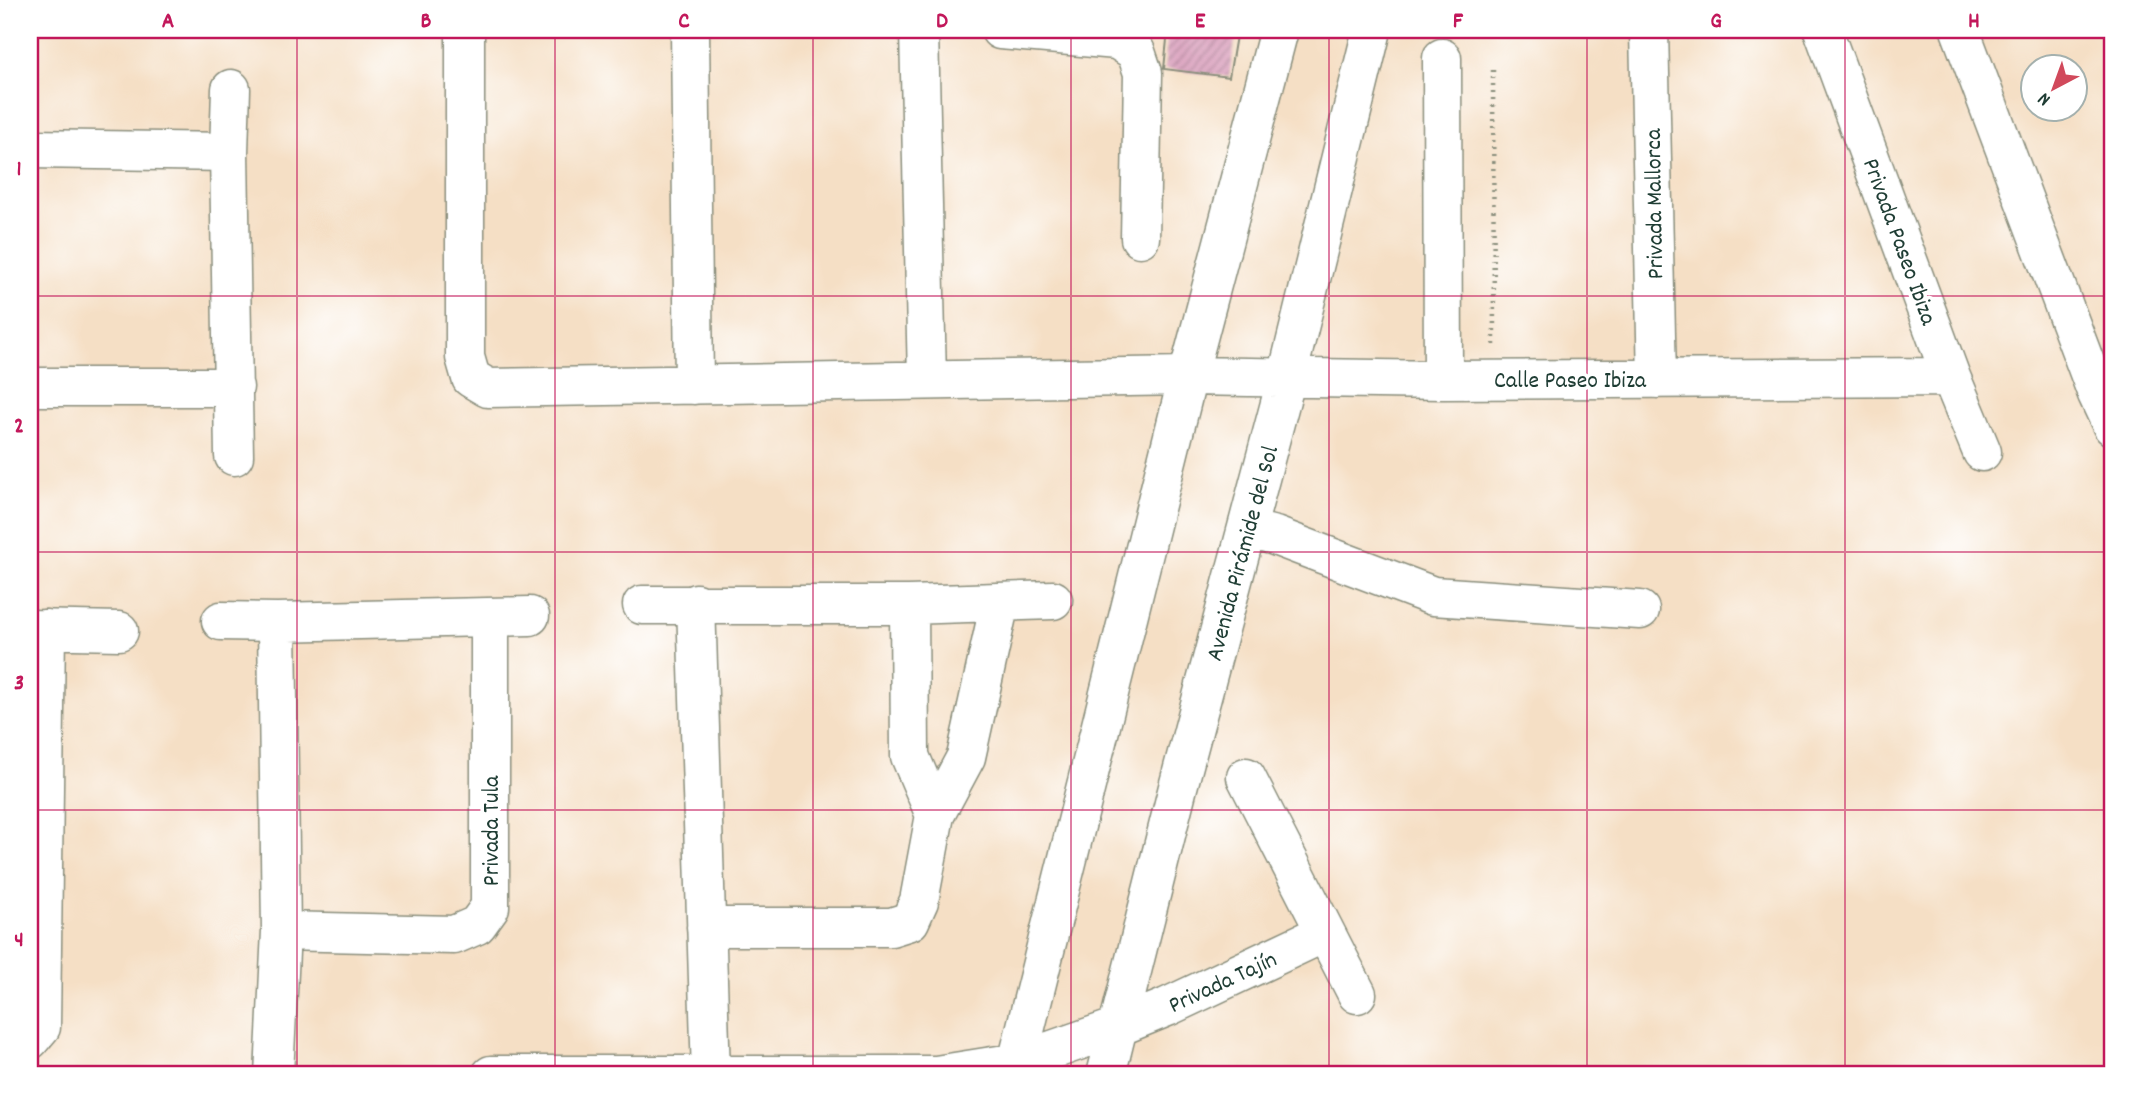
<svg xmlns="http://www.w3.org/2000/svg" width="2142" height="1105" viewBox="0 0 2142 1105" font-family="Dekko,sans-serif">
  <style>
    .building { fill: url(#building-hatch) }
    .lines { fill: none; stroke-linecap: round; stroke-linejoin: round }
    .minor-casing { stroke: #8a8e7c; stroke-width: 41 }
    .path { stroke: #8a8e7c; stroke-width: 4.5; stroke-dasharray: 2 5; stroke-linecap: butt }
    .minor { stroke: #fff; stroke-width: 38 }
    .grid { fill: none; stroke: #c2185b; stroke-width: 2; stroke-opacity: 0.55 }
    .labels { text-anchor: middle; stroke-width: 7; stroke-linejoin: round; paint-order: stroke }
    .street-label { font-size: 24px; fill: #1f3d34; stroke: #fff }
    .neatline { fill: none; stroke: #c2185b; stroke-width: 2.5 }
    .grid-label { font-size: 23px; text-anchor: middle; font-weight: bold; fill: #c2185b }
  </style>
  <defs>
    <pattern id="building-hatch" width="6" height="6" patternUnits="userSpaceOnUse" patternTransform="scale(1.75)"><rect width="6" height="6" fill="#dca4c0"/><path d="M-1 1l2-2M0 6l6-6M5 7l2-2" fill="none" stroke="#b2879d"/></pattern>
  </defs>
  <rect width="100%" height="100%" fill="#fff"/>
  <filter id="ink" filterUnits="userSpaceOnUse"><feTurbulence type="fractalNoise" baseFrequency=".0143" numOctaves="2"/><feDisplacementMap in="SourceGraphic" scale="14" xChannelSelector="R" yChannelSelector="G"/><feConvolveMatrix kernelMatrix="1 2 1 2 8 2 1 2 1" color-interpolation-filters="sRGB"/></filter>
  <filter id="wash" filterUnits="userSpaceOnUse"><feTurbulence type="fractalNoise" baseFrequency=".00686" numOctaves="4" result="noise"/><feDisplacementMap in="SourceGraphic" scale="28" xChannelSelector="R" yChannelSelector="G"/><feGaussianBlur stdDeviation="1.57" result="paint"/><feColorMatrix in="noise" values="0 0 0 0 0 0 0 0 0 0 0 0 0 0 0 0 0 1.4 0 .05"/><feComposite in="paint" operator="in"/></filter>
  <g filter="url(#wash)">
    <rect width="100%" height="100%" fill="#f5dfc5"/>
    <g id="blocks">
      <path class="building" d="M1168 30H1237L1229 77 1164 69Z"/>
    </g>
  </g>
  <g filter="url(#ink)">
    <use href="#blocks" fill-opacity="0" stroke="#8a8e7c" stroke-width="2"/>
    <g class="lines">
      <g class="minor-casing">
        <path id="minor" d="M465 30V357L471 378 488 388 1188 376 1443 380 1951 377
          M690 30 694 385
          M919 30 927 380
          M1000 30 1117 40 1136 52 1143 73 1140 238
          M1649 30 1657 379
          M1823 30 1951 377 1982 452
          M1960 30 2097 394 2112 426
          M1442 58 1443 380
          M231 89 229 152 234 456
          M30 149 229 152
          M30 387H234
          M1248 529 1275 536 1433 596 1640 610
          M696 603 711 1074
          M642 605H909L1053 600
          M909 605 910 756 935 815
          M221 621 277 622 530 616
          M30 629 119 631
          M1246 777 1357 994
          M706 927H891L910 921 919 901 935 815 966 757 1000 602
          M281 931 454 935 477 925 490 907V618
          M30 1040 41 1027 46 629
          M274 1075 281 931 277 622
          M491 1075H936L1018 1062 1118 1027 1167 1007 1324 933
          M1014 1075 1188 376 1279 30
          M1106 1075 1177 791 1287 377 1372 30"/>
      </g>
      <path class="path" d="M1493 70 1494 346"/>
      <use href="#minor" class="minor"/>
    </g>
  </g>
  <path class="grid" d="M297 30V1075M555 30V1075M813 30V1075M1071 30V1075M1329 30V1075M1587 30V1075M1845 30V1075M30 296H2112M30 552H2112M30 810H2112"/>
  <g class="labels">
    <g class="street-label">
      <text transform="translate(1653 204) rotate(-91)" y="8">Privada Mallorca</text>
      <text transform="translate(1901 241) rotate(70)" y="8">Privada Paseo Ibiza</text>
      <text x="1570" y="387">Calle Paseo Ibiza</text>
      <text transform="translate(1241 553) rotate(-75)" y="8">Avenida Pirámide del Sol</text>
      <text transform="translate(490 831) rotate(-90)" y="8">Privada Tula</text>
      <text transform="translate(1222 981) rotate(-25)" y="8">Privada Tajín</text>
    </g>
  </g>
  <rect width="2142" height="1105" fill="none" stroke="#fff" stroke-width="77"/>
  <g transform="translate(2054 88) rotate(221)"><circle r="33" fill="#ffffff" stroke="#a5b1ae" stroke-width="2"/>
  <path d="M0-5L12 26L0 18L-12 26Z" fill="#d1495b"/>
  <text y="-10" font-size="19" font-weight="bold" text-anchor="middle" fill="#1f3d34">N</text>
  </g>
  <rect x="38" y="38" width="2066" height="1028" class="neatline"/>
  <g class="grid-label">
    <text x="168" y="27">A</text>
    <text x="426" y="27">B</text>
    <text x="684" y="27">C</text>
    <text x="942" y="27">D</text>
    <text x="1200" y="27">E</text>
    <text x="1458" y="27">F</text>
    <text x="1716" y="27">G</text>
    <text x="1974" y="27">H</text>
    <text x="19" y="175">1</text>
    <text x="19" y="432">2</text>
    <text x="19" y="689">3</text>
    <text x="19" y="946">4</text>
  </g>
</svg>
